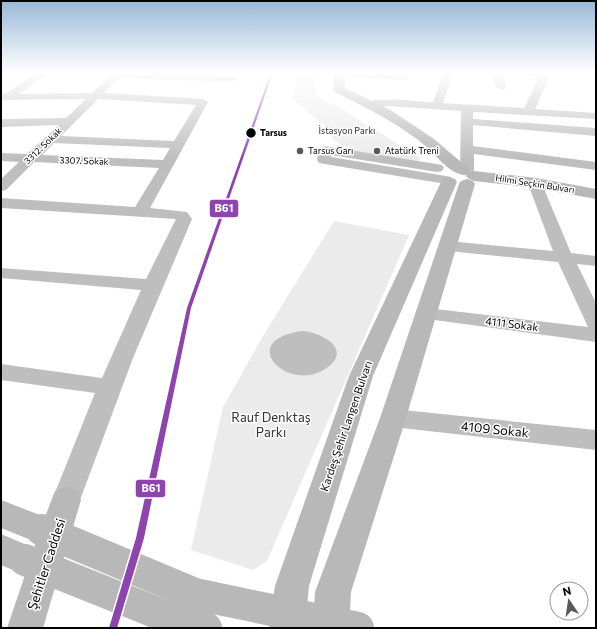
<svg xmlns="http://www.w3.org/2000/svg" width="597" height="629" viewBox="0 0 597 629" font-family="Commissioner,sans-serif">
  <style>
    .green { fill: #ebebeb }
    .water { fill: #bebebe }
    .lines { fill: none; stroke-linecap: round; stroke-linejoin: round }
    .street { fill: #bebebe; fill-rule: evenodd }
    .secondary { fill: #b8b8b8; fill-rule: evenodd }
    .secondary-bridge { stroke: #b8b8b8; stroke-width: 32 }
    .rail-1-casing { stroke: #fff; stroke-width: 3 }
    .rail-1 { fill: #8e44ad; fill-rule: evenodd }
    .stop-dot { fill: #000; stroke: #fff; stroke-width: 1.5 }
    .poi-dot { fill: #595959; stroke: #fff; stroke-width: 1.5 }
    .labels { text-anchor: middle; stroke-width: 3; stroke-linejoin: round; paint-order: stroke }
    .far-park-label { font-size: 9px; fill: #323232; stroke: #fff }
    .far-stop-label { font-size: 9px; font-weight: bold; fill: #000; stroke: #fff; text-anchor: start }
    .far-street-label { font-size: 9px; fill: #000; stroke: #fff }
    .far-poi-label { font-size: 9px; fill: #000; stroke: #fff; text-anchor: start }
    .street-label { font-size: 11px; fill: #000; stroke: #fff }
    .near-park-label { font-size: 13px; fill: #323232; stroke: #fff }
    .near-street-label { font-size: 13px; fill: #000; stroke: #fff }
    .line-badge { stroke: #fff; stroke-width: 1.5 }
    .badge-label { font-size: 11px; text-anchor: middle; font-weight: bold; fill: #fff }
  </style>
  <rect width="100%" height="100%" fill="#fff"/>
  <path class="green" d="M298 72H317L315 85 317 97 342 109 420 158 418 161 360 154 333 140 329 129 293 99Z
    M334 221 409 235 267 561 253 570 191 550 223 407 260 341Z"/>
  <path class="water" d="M303 331C323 333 354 350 325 369 286 394 235 339 303 331Z"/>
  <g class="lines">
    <path class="street" d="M38 72H50L19 94 92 93 114 72 232 76 237 79 232 82 119 78 104 93 203 99 208 102 150 208 187 212 192 219 133 358 80 500 76 508 66 512 56 508 52 500 95 393 1 380V364L102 378 141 290 1 278V268L146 279 176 219 1 208V198L135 207 159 168 34 162 6 190 1 191V179L19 162 1 161V153L27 154 59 125 1 127V119L66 118 86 99 1 100V94H5ZM98 99 196 105 174 141 61 136ZM54 143 170 148 163 160 42 155Z
      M336 72 404 74 409 77 404 80 340 77 337 76Z
      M444 72H454L443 103 524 108 538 80V77L518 75 513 72H547L548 80 535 109 596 113V119L473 112V119L596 128V136L473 125V146L596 162V170L474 154V172L472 175H462L460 172 461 111 390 106 370 107 365 104C372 95 421 102 433 102Z
      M493 72H503L506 87 505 89 501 90 496 87Z
      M325 146 442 165 444 168 442 171 437 172 331 155V157L446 176 451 177 453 180 451 183 446 184 319 163 317 160 319 150Z
      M537 185 542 186 544 189 571 253 596 256V266L577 264 596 303V342L420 318 417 314 420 310 427 308 588 327 558 262 448 251 442 250 439 246 442 242 448 241 553 251 530 189 532 186Z
      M393 409 596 430V450L393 427 384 424 381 418 384 412Z"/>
    <path class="secondary" d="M335 72H345V88L392 111 434 139 468 168 470 172 474 171 536 178 596 189V199L536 188 474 181 469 179 466 176 467 174C454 178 437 157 428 148 400 124 367 108 335 92L333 90Z
      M449 177 455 179 457 182 373 376 309 586 305 626V628H269L275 586 349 376 441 182 443 179Z
      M467 179 473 181 475 184 406 418 351 592 349 628H313L315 592 380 418 459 184 461 181Z
      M66 487 77 491 81 500 43 628H7L25 575 1 565V534L34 548 36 542 1 528V500L45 517 55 491Z"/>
    <path class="secondary-bridge" d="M42 530 195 594 358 628
      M25 560 180 622 206 628"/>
    <g class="rail-1-casing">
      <path id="rail-1" d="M271 72H273L191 308 144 538 117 628H109L136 538 187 308Z"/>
    </g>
    <use href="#rail-1" class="rail-1"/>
  </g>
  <linearGradient id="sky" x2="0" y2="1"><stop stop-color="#97b8d7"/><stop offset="0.45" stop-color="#fff"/><stop offset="1" stop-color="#fff" stop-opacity="0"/></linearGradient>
  <rect width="597" height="160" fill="url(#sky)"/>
  <circle class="stop-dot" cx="251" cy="133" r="5.5"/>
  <g class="poi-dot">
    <circle cx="300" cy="151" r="4"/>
    <circle cx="377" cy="151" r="4"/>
  </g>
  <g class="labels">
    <g class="far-park-label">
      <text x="347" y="134">İstasyon Parkı</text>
    </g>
    <g class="far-stop-label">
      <text x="260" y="136">Tarsus</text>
    </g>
    <g class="far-street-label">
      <text transform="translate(43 146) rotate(-44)" y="3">3312. Sokak</text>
      <text transform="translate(84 161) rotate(2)" y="3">3307. Sokak</text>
      <text transform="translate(535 184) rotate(9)" y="3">Hilmi Seçkin Bulvarı</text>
    </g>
    <g class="far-poi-label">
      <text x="308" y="154">Tarsus Garı</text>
      <text x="385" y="154">Atatürk Treni</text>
    </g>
    <g class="street-label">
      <text transform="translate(512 324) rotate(7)" y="4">4111 Sokak</text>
      <text transform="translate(346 426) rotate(-71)" y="4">Kardeş Şehir Langen Bulvarı</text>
    </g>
    <g class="near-park-label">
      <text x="271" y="422">Rauf Denktaş<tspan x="271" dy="15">Parkı</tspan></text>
    </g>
    <g class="near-street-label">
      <text transform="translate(495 429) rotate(6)" y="5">4109 Sokak</text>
      <text transform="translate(46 564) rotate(-72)" y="5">Şehitler Caddesi</text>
    </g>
  </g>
  <g class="line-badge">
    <rect x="209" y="199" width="30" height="19" rx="4" fill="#8e44ad"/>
    <rect x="135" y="479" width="31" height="19" rx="4" fill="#8e44ad"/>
  </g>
  <g class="badge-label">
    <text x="224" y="212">B61</text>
    <text x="151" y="492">B61</text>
  </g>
  <rect width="597" height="629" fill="none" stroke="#000000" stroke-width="4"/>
  <g transform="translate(569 601) rotate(347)"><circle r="19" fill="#ffffff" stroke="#999999"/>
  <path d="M0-3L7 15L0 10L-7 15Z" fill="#595959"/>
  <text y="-6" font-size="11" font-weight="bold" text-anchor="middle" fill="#000000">N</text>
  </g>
</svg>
